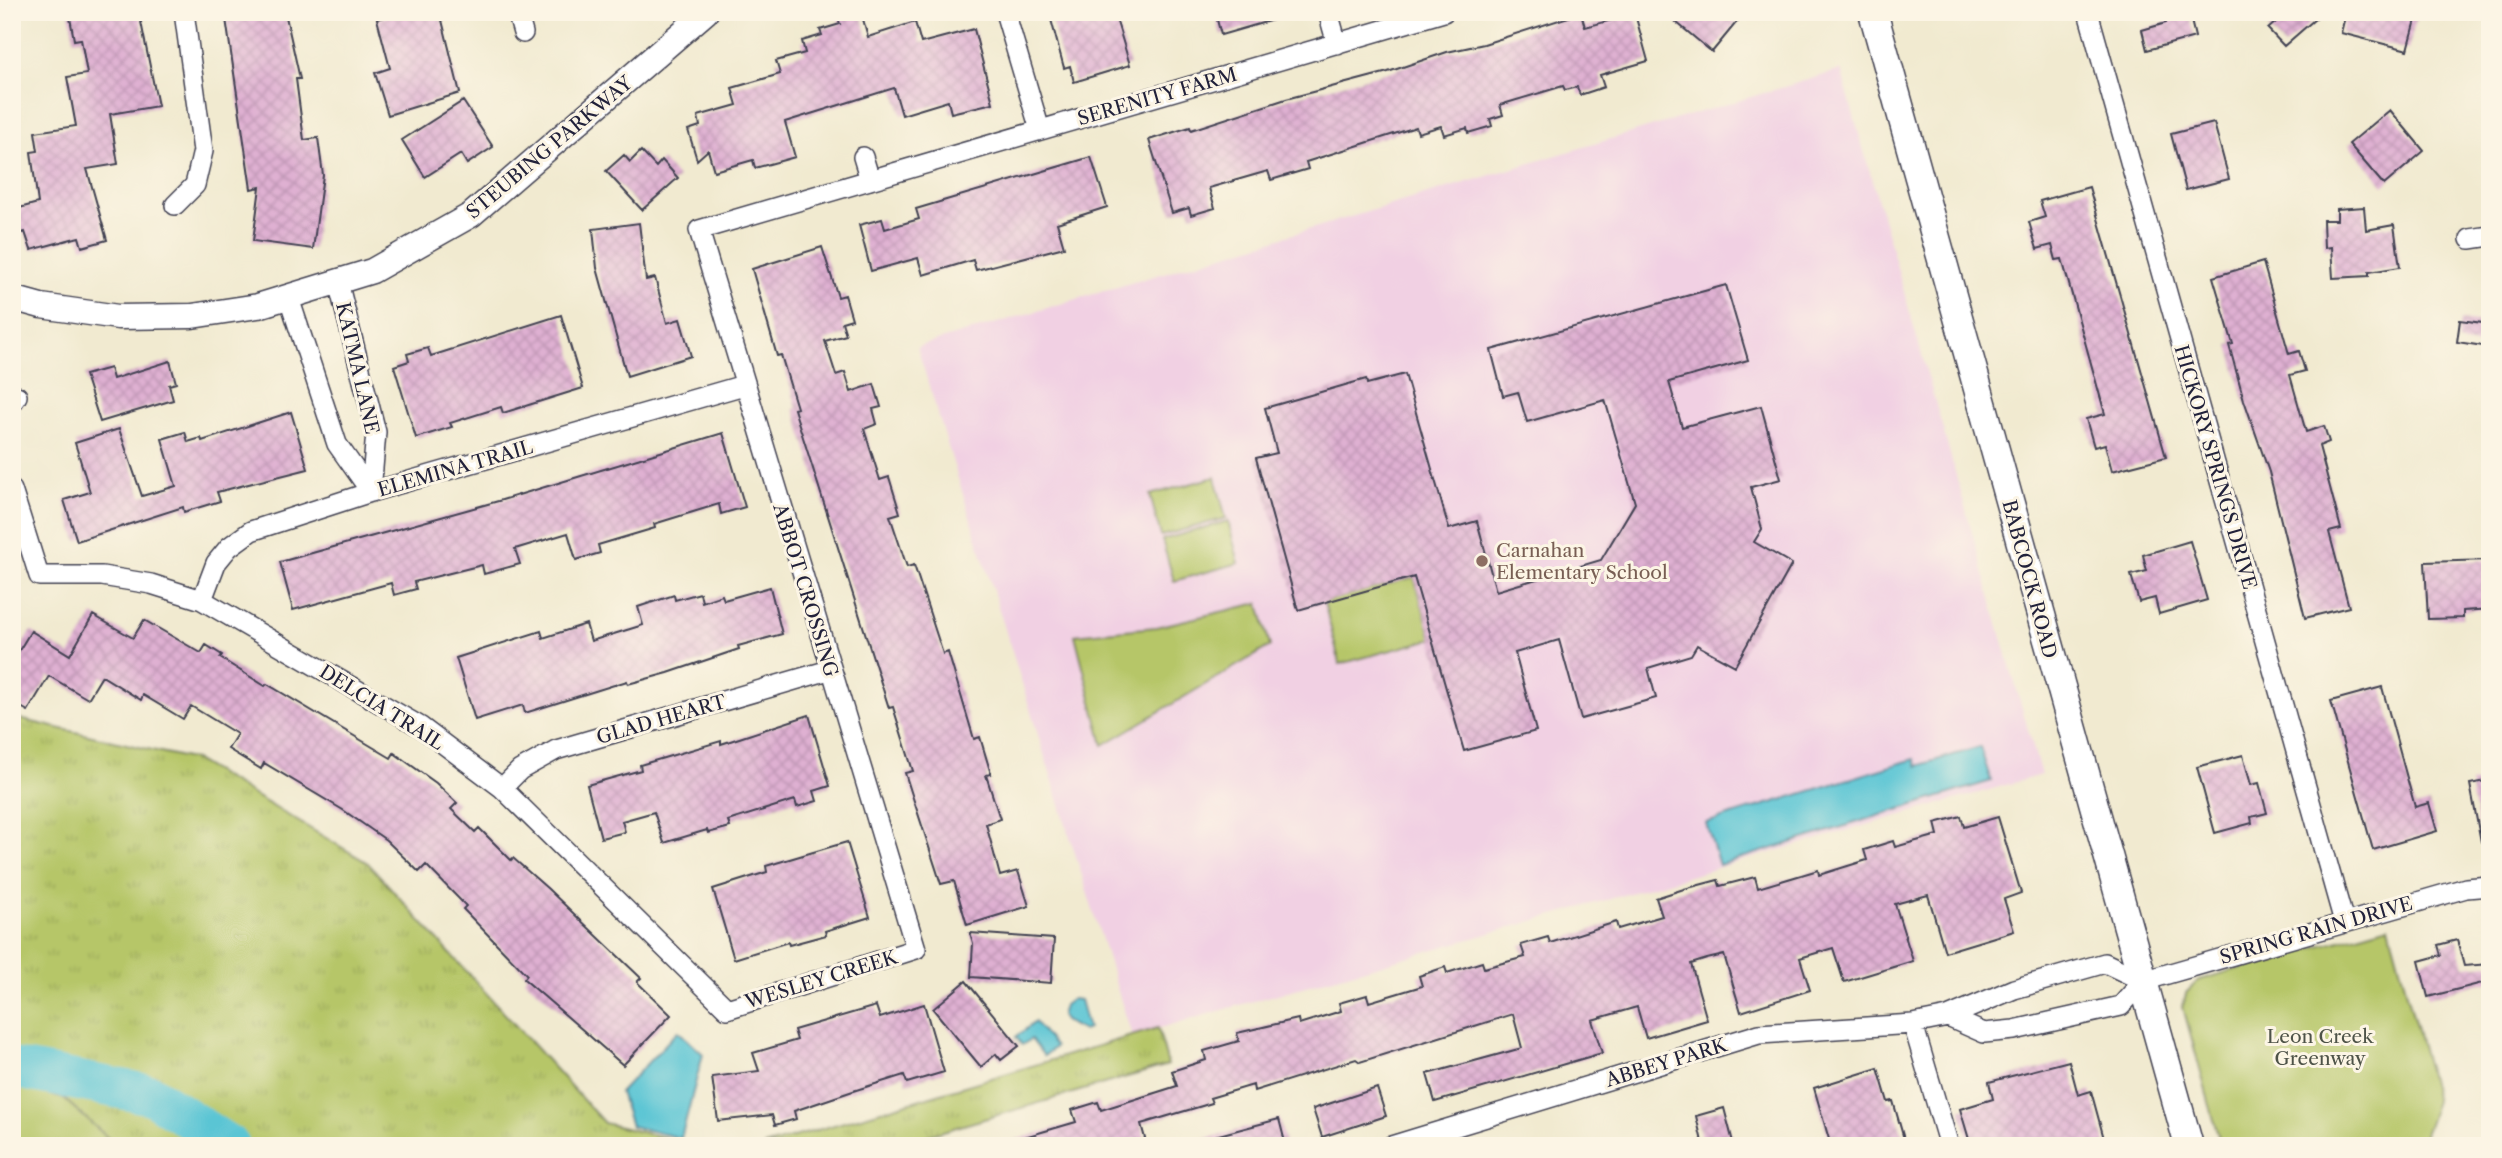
<svg xmlns="http://www.w3.org/2000/svg" width="2502" height="1158" viewBox="0 0 2502 1158" font-family="'Libre Caslon Text',serif">
  <style>
    .built { fill: #f1d0e3 }
    .grass { fill: url(#grass-tufts); stroke: #6c7452; stroke-width: 2 }
    .green { fill: #b6c668; stroke: #6c7452; stroke-width: 2 }
    .water { fill: #5ac5d4; stroke: #3e7488; stroke-width: 2 }
    .lines { fill: none; stroke-linecap: round; stroke-linejoin: round }
    .river { stroke: #5ac5d4; stroke-width: 40 }
    .building { fill: url(#building-cross-hatch) }
    .minor-casing { stroke: #414051; stroke-width: 22 }
    .tertiary-casing { stroke: #414051; stroke-width: 27 }
    .secondary-casing { stroke: #414051; stroke-width: 31 }
    .minor { stroke: #fff; stroke-width: 19 }
    .tertiary { stroke: #fff; stroke-width: 24 }
    .secondary { stroke: #fff; stroke-width: 28 }
    .education-dot { fill: #8d6e63; stroke: #fcf5e5; stroke-width: 2.5 }
    .labels { text-anchor: middle; stroke-width: 6; stroke-linejoin: round; paint-order: stroke }
    .street-label { font-size: 19px; fill: #22223b; stroke: #fcf5e5 }
    .education-label { font-size: 19px; fill: #785e54; stroke: #fcf5e5; text-anchor: start }
    .park-label { font-size: 19px; fill: #4e5348; stroke: #fcf5e5 }
  </style>
  <defs>
    <pattern id="grass-tufts" width="24" height="20" patternUnits="userSpaceOnUse" patternTransform="scale(1.75)"><rect width="24" height="20" fill="#b6c668"/><path d="M3 7l-1-3M5 7V3M7 7l1-3M15 17l-1-3M17 17v-4M19 17l1-3" fill="none" stroke="#9caa5b"/></pattern>
    <pattern id="building-cross-hatch" width="8" height="8" patternUnits="userSpaceOnUse" patternTransform="scale(1.75)"><rect width="8" height="8" fill="#dfb0d2"/><path d="M0 0l8 8M0 8l8-8" fill="none" stroke="#bf97b5"/></pattern>
  </defs>
  <rect width="100%" height="100%" fill="#fcf5e5"/>
  <filter id="ink" filterUnits="userSpaceOnUse"><feTurbulence type="fractalNoise" baseFrequency=".0143" numOctaves="2"/><feDisplacementMap in="SourceGraphic" scale="14" xChannelSelector="R" yChannelSelector="G"/><feConvolveMatrix kernelMatrix="1 2 1 2 8 2 1 2 1" color-interpolation-filters="sRGB"/></filter>
  <filter id="wash" filterUnits="userSpaceOnUse"><feTurbulence type="fractalNoise" baseFrequency=".00686" numOctaves="4" result="noise"/><feDisplacementMap in="SourceGraphic" scale="28" xChannelSelector="R" yChannelSelector="G"/><feGaussianBlur stdDeviation="1.57" result="paint"/><feColorMatrix in="noise" values="0 0 0 0 0 0 0 0 0 0 0 0 0 0 0 0 0 1.4 0 .05"/><feComposite in="paint" operator="in"/></filter>
  <g filter="url(#wash)">
    <rect width="100%" height="100%" fill="#f1ead0"/>
    <path class="built" d="M1841 70 2041 775 1132 1036 917 347Z"/>
    <path class="grass" d="M15 718 195 760 368 863 604 1123 699 1146H117L64 1099 12 1084V719Z
      M1158 1028 1168 1065 892 1146H764Z"/>
    <path class="green" d="M1215 477 1226 518 1161 536 1150 495Z
      M1228 521 1239 563 1174 581 1162 540Z
      M1414 577 1432 639 1340 664 1324 602Z
      M1259 603 1270 646 1103 745 1075 635 1156 627Z
      M2389 926 2436 1101 2420 1146H2221L2183 1007 2186 993 2199 980Z
      M12 1084 64 1099 117 1146H12Z"/>
    <path class="water" d="M1980 747 1991 781 1719 865 1706 823 1914 759 1917 766Z
      M1072 999 1080 1000 1088 1029 1083 1031 1064 1021 1061 1016 1064 1005Z
      M1035 1022 1055 1047 1044 1056 1031 1039 1022 1045 1016 1037Z
      M678 1031 703 1054 681 1138 631 1126 620 1092Z"/>
    <g class="lines">
      <path class="river" d="M12 1068 152 1095 230 1146"/>
    </g>
    <g id="blocks">
      <path class="building" d="M69 12H139L158 106 110 114 118 164 87 169 107 240 82 247 79 237 31 250 25 232 18 234 12 210 38 203 31 152 38 151 35 132 76 126 67 77 87 74 81 39 74 40Z
        M225 12H285L300 79H296L304 140 318 138 323 175 313 249 253 241 260 187 251 189Z
        M399 12H440L460 93 388 115 375 73 390 68 377 19Z
        M854 12H861L868 37 915 22 921 43 974 29 993 103 951 113 948 101 902 115 894 88 785 122 795 157 755 168 753 160 714 171 708 150 697 160 688 130 700 126 698 116 737 105 732 88 780 74 776 61 805 53 802 41 822 35 820 30 840 24 838 17Z
        M1049 12H1114L1130 65 1074 82 1070 66 1064 68Z
        M1215 12H1282L1283 17 1221 35Z
        M1664 12H1745L1712 52Z
        M2163 12H2189L2195 37 2147 50 2142 30 2166 23Z
        M2270 12H2323L2284 46 2268 29 2277 21Z
        M2346 12H2418L2408 50 2341 33Z
        M1581 13 1585 27 1635 14 1648 61 1600 75 1604 87 1580 95 1577 87 1565 90 1563 86 1500 105 1503 115 1490 119 1492 126 1468 133 1467 128 1444 135 1441 126 1418 133 1416 127 1306 162 1308 169 1271 180 1268 171 1209 188 1215 208 1191 215 1189 208 1172 213 1149 140 1190 127 1191 130 1286 99 1388 72 1447 52 1484 44Z
        M463 101 493 147 467 164 461 154 425 177 402 140Z
        M2390 110 2424 151 2384 185 2349 144Z
        M2214 123 2229 179 2186 190 2171 134Z
        M641 151 656 167 662 160 678 178 642 210 606 171 624 155 630 162Z
        M1091 157 1107 207 1057 223 1064 247 976 270 973 260 923 275 918 258 871 271 859 225 882 219 885 229 919 219 916 209Z
        M2089 187 2166 457 2112 471 2105 444 2094 447 2086 419 2105 414 2062 259 2056 260 2052 245 2037 249 2029 222 2045 217 2040 201Z
        M2364 207 2366 230 2394 225 2400 267 2369 272V276L2333 278 2331 247 2324 248 2323 220H2337V209Z
        M639 223 646 280 655 278 667 323 680 319 691 356 627 376 597 268 593 229Z
        M822 247 838 297 845 295 852 319 842 322 846 335 825 341 836 375 845 372 851 392 874 384 881 407 873 409 877 424 864 429 880 480 889 477 900 513 890 516 907 567 914 565 943 654 948 652 974 739 980 737 991 774 986 775 1000 819 986 824 1000 876 1018 871 1029 906 967 925 954 881 941 884 913 798 905 773 913 771 893 707 889 708 794 409 797 408 781 355 777 356 752 269Z
        M2263 262 2289 354 2299 351 2305 371 2290 375 2306 432 2324 426 2329 442 2319 446 2341 529 2329 532 2349 607 2305 618 2269 472 2244 400 2229 345 2233 344 2213 277Z
        M1726 285 1748 360 1669 382 1682 427 1761 406 1781 479 1751 487 1762 529 1754 542 1792 564 1735 666 1697 645 1691 655 1648 668 1656 698 1581 719 1559 640 1515 653 1536 731 1464 751 1414 577 1298 610 1256 458 1277 453 1265 408 1366 379 1367 384 1405 374 1449 529 1477 521 1496 591 1601 560 1635 503 1605 400 1527 422 1518 392 1503 396 1491 350Z
        M561 315 583 388 503 413 501 407 450 423 452 427 416 438 394 366 409 361 407 354 428 348 431 356Z
        M2460 320 2490 324V347L2457 342Z
        M170 361 176 383 169 385 173 400 100 422 85 375 110 368 113 379Z
        M291 412 308 469 217 492 220 501 184 512 183 507 77 541 64 500 90 492 75 443 119 429 142 496 176 486 162 439 185 432 188 442 201 438 202 441Z
        M723 433 745 507 721 514 719 504 654 524 655 528 598 545 600 553 576 560 568 533 515 549 520 564 484 574 482 565 414 582 416 589 394 595 391 583 293 610 280 562 502 500Z
        M2190 541 2207 600 2159 614 2155 598 2139 602 2131 575 2147 571 2143 555Z
        M2490 560V609L2463 611V618L2428 619 2425 562Z
        M770 587 782 634 738 646 739 649 668 673 628 684 627 681 525 713 523 705 475 720 456 658 541 631 543 638 586 624 591 641 643 625 638 607 674 595 675 600 700 593 702 602 722 595 724 600Z
        M93 615 133 638 144 620 201 653 206 645 222 655 220 658 265 686 267 684 391 758 394 753 436 783 457 803 451 809 475 832 479 828 511 860 513 858 548 889 641 978 637 982 671 1015 623 1065 524 979 527 975 463 909 466 906 426 865 419 872 386 840 343 810 264 763 261 769 228 749 237 734 191 706 183 719 143 695 141 700 102 676 88 699 49 676 28 711 12 702V662L31 631 70 655Z
        M2382 687 2415 807 2429 803 2437 831 2373 850 2331 701Z
        M809 715 830 786 814 791 817 801 797 807 795 800 728 821 730 827 708 833 707 830 664 843 654 812 622 821 625 832 601 838 587 785 641 770 640 765 721 741V744Z
        M2243 755 2251 785 2259 783 2267 813 2251 817 2252 823 2215 833 2197 767Z
        M2490 780V841L2481 842 2470 784Z
        M1961 816 1964 827 1998 817 2021 893 2004 899 2014 931 1945 952 1928 895 1895 904 1913 961 1844 982 1833 948 1800 958 1810 990 1741 1012 1724 955 1707 959 1691 964 1707 1020 1646 1038 1637 1007 1592 1020 1602 1053 1435 1102 1427 1074 1522 1048 1513 1014 1360 1062 1356 1059 1254 1091 1253 1085 1210 1098 1212 1103 1141 1124 1147 1146H1012L1011 1141 1076 1122 1072 1110 1098 1102 1101 1110 1177 1086 1172 1071 1206 1060 1204 1051 1239 1041 1237 1033 1298 1019 1299 1024 1341 1011 1339 1003 1367 995 1369 1002 1422 986 1419 976 1445 967 1447 973 1482 962 1484 968 1525 957 1521 945 1548 937 1550 943 1616 922 1618 929 1662 916 1656 898 1684 889 1718 880 1720 886 1755 877 1758 888 1818 870 1819 875 1867 860 1864 850 1893 841 1895 847 1938 835 1935 823Z
        M847 842 870 917 825 931 826 935 789 945 788 942 734 959 713 889 767 872 766 866Z
        M970 933 1054 939 1051 983 971 977 973 943Z
        M2457 940 2464 966 2490 964V981L2428 997 2419 961 2441 955 2438 945Z
        M966 981 1019 1046 1001 1060 996 1054 981 1067 933 1009Z
        M924 1004 944 1072 907 1083 904 1075 853 1091 794 1111 796 1119 775 1125 772 1115 718 1121 712 1077 759 1071 753 1053 797 1040 794 1030 876 1006 880 1018Z
        M2069 1061 2078 1095 2091 1091 2106 1146H1971L1960 1109 1993 1099 1989 1082Z
        M1878 1068 1888 1102 1893 1101 1906 1146H1831L1814 1088Z
        M1377 1088 1386 1116 1322 1137 1313 1109Z
        M1724 1108 1734 1146H1703L1696 1116Z
        M1279 1119 1286 1146H1201L1200 1140Z"/>
    </g>
  </g>
  <g filter="url(#ink)">
    <use href="#blocks" fill-opacity="0" stroke="#414051" stroke-width="2"/>
    <g class="lines">
      <g class="minor-casing">
        <path id="minor" d="M517 12 523 33
          M1005 12 1040 130
          M1328 12 1337 44
          M2088 12 2344 922
          M863 157 870 180
          M175 205 195 185 203 151 184 12
          M2470 239 2490 236
          M338 282 376 432 371 492
          M289 298 337 444 371 492
          M12 403 17 396
          M12 490 39 576H102L151 584 202 600 421 727 502 788 727 1009 916 949 699 230 1444 12
          M202 600 216 563 229 547 251 531 371 492 744 385
          M502 788 520 770 556 750 829 670
          M2143 981 2466 888 2490 886
          M1948 1017 1984 1033 2014 1030 2121 1006 2143 981
          M1913 1024 1949 1146
          M1391 1146 1759 1034 1913 1024 1948 1017 2014 989 2105 963 2143 981"/>
      </g>
      <g class="tertiary-casing">
        <path id="tertiary" d="M12 298 41 306 118 317 192 316 258 306 372 271 471 215 706 12"/>
      </g>
      <g class="secondary-casing">
        <path id="secondary" d="M1873 12 2189 1146"/>
      </g>
      <use href="#minor" class="minor"/>
      <use href="#tertiary" class="tertiary"/>
      <use href="#secondary" class="secondary"/>
    </g>
  </g>
  <circle class="education-dot" cx="1482" cy="561" r="7"/>
  <g class="labels">
    <g class="street-label">
      <text transform="translate(1157 96) rotate(-16)" y="7">SERENITY FARM</text>
      <text transform="translate(549 147) rotate(-40)" y="7">STEUBING PARKWAY</text>
      <text transform="translate(358 368) rotate(77)" y="7">KATMA LANE</text>
      <text transform="translate(2216 467) rotate(74)" y="7">HICKORY SPRINGS DRIVE</text>
      <text transform="translate(455 468) rotate(-16)" y="7">ELEMINA TRAIL</text>
      <text transform="translate(2030 579) rotate(75)" y="7">BABCOCK ROAD</text>
      <text transform="translate(806 590) rotate(73)" y="7">ABBOT CROSSING</text>
      <text transform="translate(382 707) rotate(32)" y="7">DELCIA TRAIL</text>
      <text transform="translate(661 719) rotate(-16)" y="7">GLAD HEART</text>
      <text transform="translate(2316 930) rotate(-16)" y="7">SPRING RAIN DRIVE</text>
      <text transform="translate(821 979) rotate(-17)" y="7">WESLEY CREEK</text>
      <text transform="translate(1666 1062) rotate(-17)" y="7">ABBEY PARK</text>
    </g>
    <g class="education-label">
      <text x="1496" y="557">Carnahan<tspan x="1496" dy="22">Elementary School</tspan></text>
    </g>
    <g class="park-label">
      <text x="2320" y="1043">Leon Creek<tspan x="2320" dy="22">Greenway</tspan></text>
    </g>
  </g>
  <rect width="2502" height="1158" fill="none" stroke="#fcf5e5" stroke-width="42"/>
</svg>
